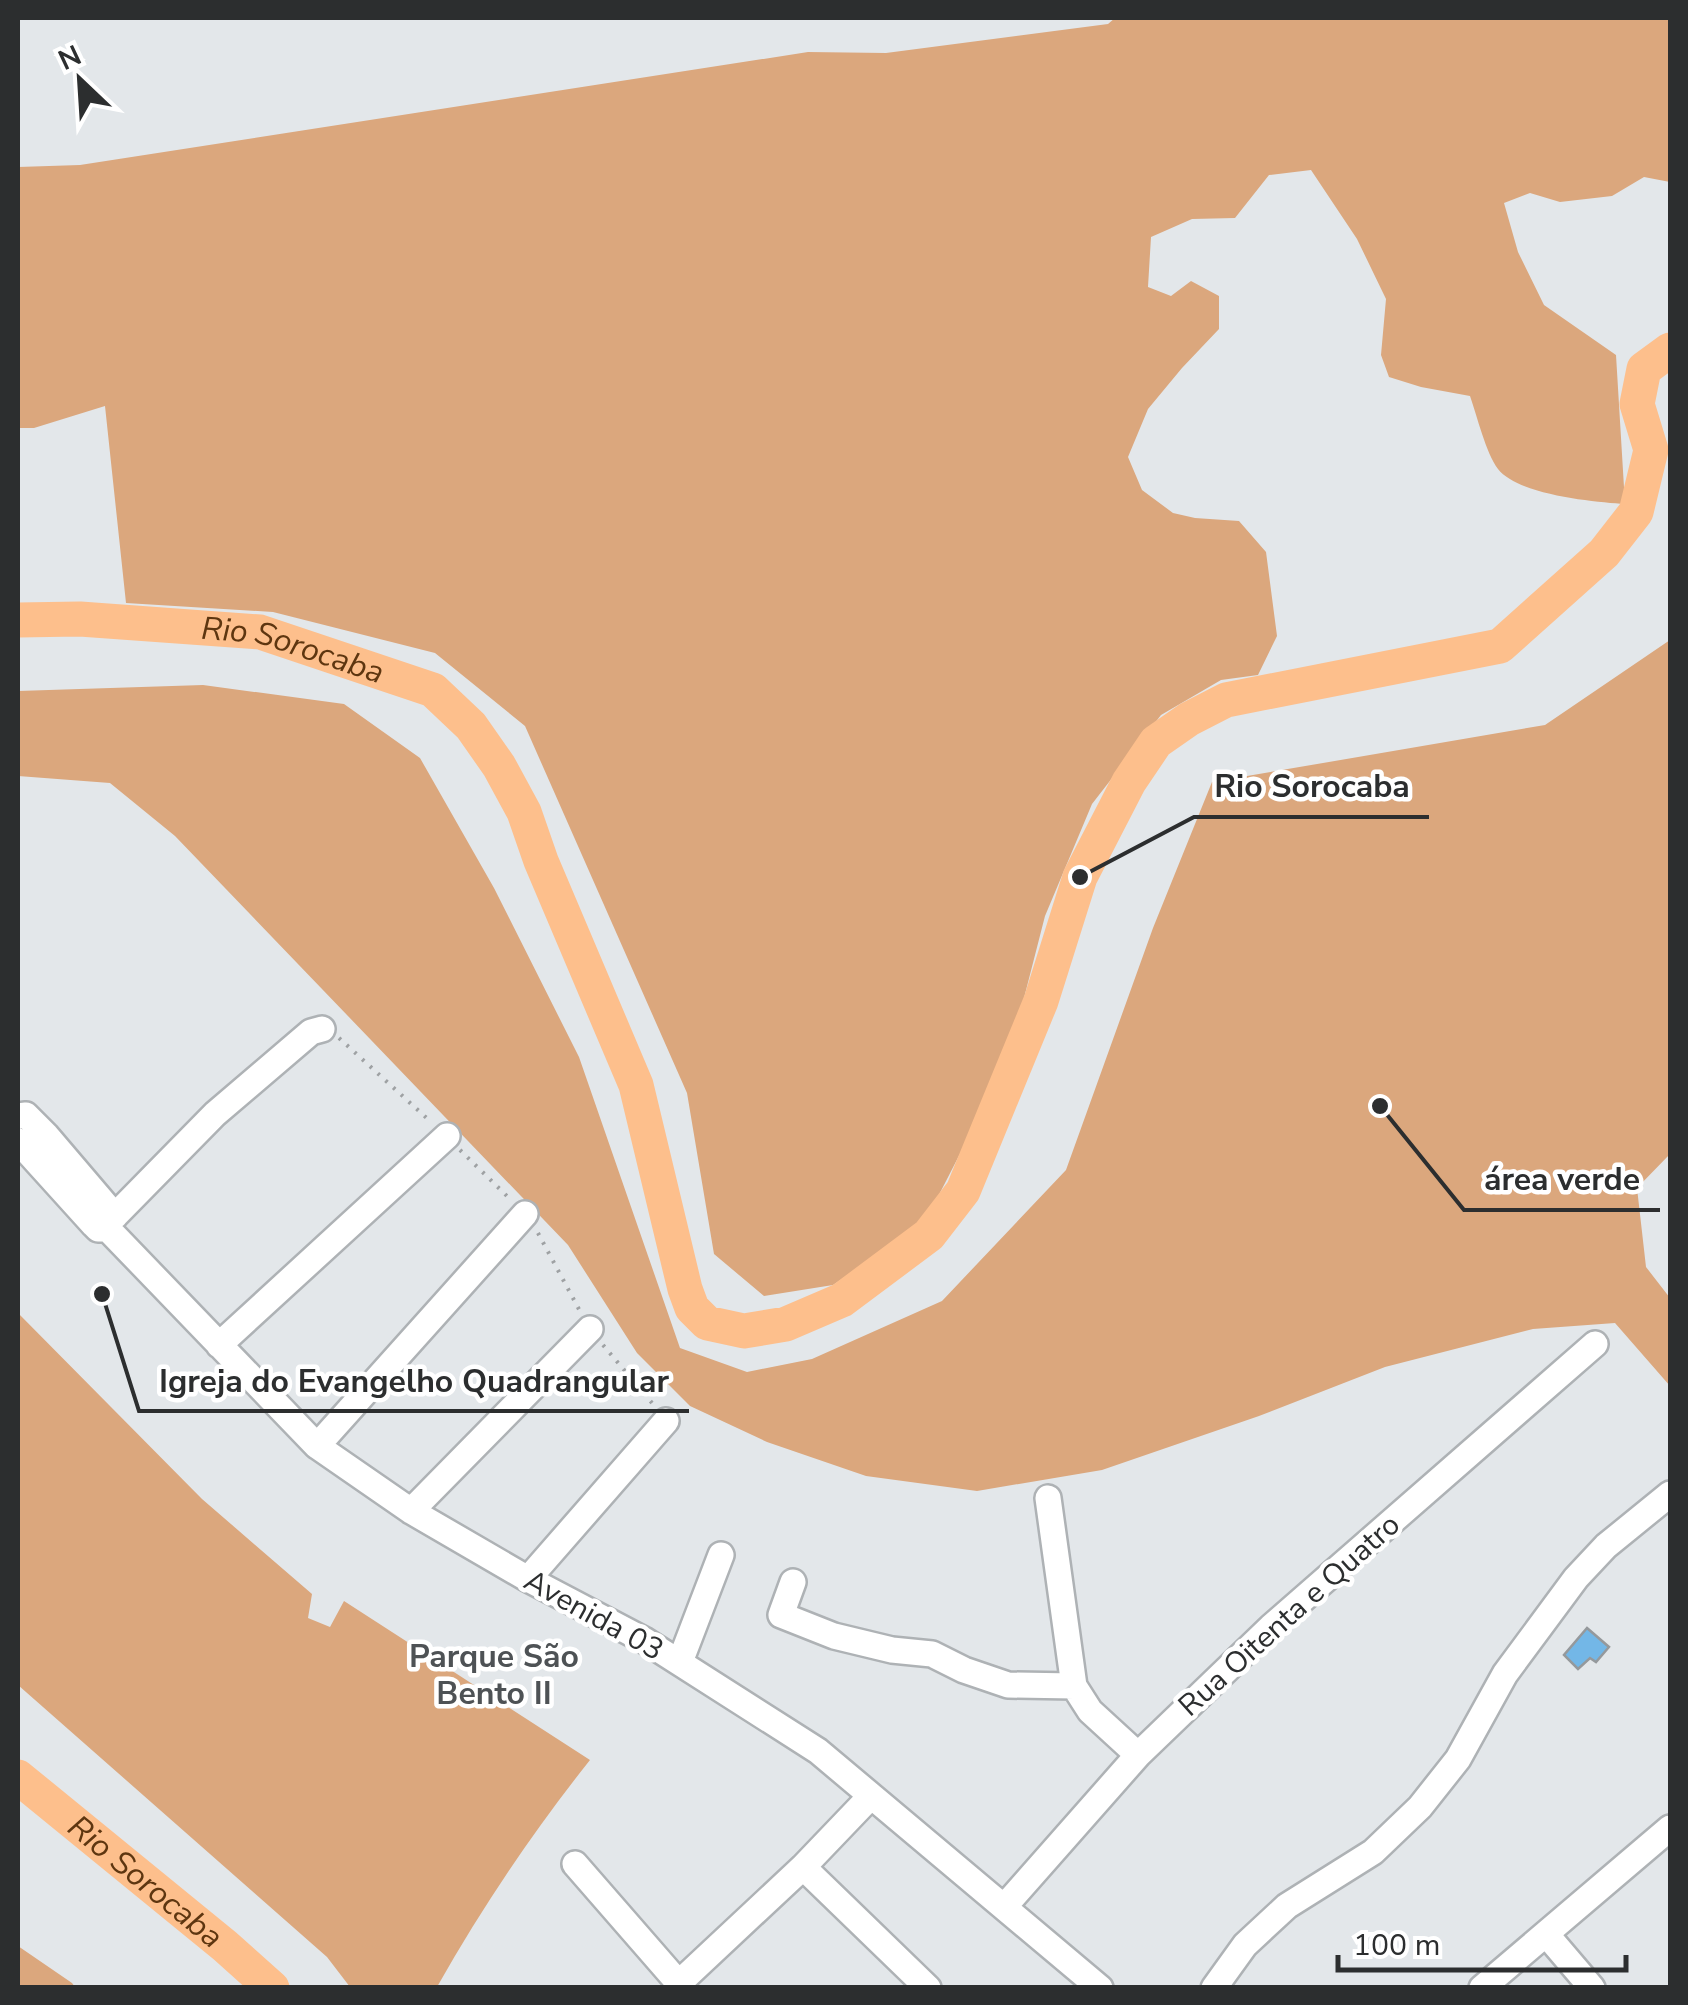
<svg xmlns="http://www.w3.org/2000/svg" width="1688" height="2005" viewBox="0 0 1688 2005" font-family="'Nunito Sans',sans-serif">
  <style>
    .green { fill: #dba77d }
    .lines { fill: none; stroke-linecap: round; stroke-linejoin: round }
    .stream { stroke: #be9470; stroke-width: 6 }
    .river { stroke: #fdbf8c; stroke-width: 35 }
    .building { fill: #73b7e7; stroke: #95999c; stroke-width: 2.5 }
    .minor-casing { stroke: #aeb2b5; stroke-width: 30 }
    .path { stroke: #9ea1a3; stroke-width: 4; stroke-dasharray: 2.5 8; stroke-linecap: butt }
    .minor { stroke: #fff; stroke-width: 25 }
    .labels { text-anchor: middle; stroke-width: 9; stroke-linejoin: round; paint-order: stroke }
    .street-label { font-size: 30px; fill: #2c2e2f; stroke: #fff }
    .water-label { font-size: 32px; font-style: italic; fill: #5e3610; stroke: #fff }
    .neighbourhood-label { font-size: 32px; font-weight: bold; fill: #4e5255; stroke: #fff }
    .leader { fill: none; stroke: #2c2e2f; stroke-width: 4 }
    .callout-dot { fill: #2c2e2f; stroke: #fff; stroke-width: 4 }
    .callout-label { font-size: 32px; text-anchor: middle; font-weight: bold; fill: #2c2e2f; stroke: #fff; stroke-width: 9; stroke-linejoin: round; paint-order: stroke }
  </style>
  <rect width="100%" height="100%" fill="#e3e7ea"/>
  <path class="green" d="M1115 18H1670V182L1644 177 1612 196 1560 202 1530 193 1504 203 1518 252 1544 305 1616 355 1625 504C1595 502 1518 495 1498 469 1486 453 1477 416 1470 396L1421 387 1389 377 1381 355 1386 299 1357 239 1311 170 1269 175 1235 218 1192 219 1151 237 1148 287 1171 296 1191 281 1219 296V329L1182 368 1148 409 1128 457 1142 490 1173 513 1195 518 1239 521 1266 552 1277 636 1258 675 1221 680 1161 715 1092 804 1045 916 1024 998 985 1105 924 1224 833 1285 764 1296 714 1254 687 1093 525 726 435 653 273 612 126 603 105 406 34 428H18V167L80 165 808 52 886 53 1108 24Z
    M1670 640V1154L1637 1188 1646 1267 1670 1298V1386L1615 1323 1533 1329 1385 1367 1259 1416 1102 1470 977 1491 866 1476 767 1442 690 1406 637 1353 568 1245 175 836 110 783 18 776V691L203 685 344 704 420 758 494 888 579 1057 680 1348 747 1372 812 1359 942 1301 1066 1170 1153 928 1212 782 1545 725Z
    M18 1313 202 1499 312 1594 308 1618 330 1627 344 1601 590 1760C532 1833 483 1906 437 1987H350L327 1957 18 1685Z
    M18 1946 72 1983 75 1987H18Z"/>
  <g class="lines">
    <path class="stream" d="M1651 450H1670"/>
    <g class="river">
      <path id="s1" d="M18 620 80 619 260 632 433 690 471 726 499 766 524 812 541 861 636 1085 685 1289 692 1308 707 1323 744 1331 786 1324 842 1300 929 1235 963 1191 1041 1001 1080 877 1129 782 1156 742 1189 719 1226 700 1500 646 1604 553 1636 512 1651 450 1637 404 1644 369 1670 350"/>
      <path id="s2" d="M18 1777 225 1946 272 1988"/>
    </g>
  </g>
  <path class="building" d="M1587 1628 1609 1647 1596 1662 1590 1658 1578 1669 1564 1655Z"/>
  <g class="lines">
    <g class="minor-casing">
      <path id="minor" d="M18 1116 26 1115 46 1135 115 1216
        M18 1141 94 1225 98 1229H102L215 1114 311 1032 322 1029
        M105 1226 317 1446 411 1511 528 1579 644 1640 818 1751 1100 1988
        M219 1345 447 1136
        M317 1446 525 1214
        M1048 1498 1074 1686 1090 1711 1138 1755
        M411 1511 590 1329
        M528 1579 666 1421
        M793 1582 781 1615 834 1636 892 1650 932 1654 964 1670 1008 1685 1074 1686
        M680 1662 721 1555
        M575 1864 683 1988
        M803 1867 928 1988
        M1004 1907 1138 1755 1271 1627 1595 1344
        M1546 1934 1592 1988
        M679 1983 803 1867 870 1797
        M1214 1988 1245 1945 1287 1906 1373 1852 1420 1807 1458 1759 1505 1674 1576 1578 1606 1546 1670 1494
        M1482 1988 1670 1828"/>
    </g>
    <path class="path" d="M339 1038 431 1122
      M460 1150 510 1199
      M538 1233 581 1313
      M603 1345 652 1403"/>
    <use href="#minor" class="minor"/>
  </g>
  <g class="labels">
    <g class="street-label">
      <text transform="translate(594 1615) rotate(29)" y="10">Avenida 03</text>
      <text transform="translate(1289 1615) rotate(-42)" y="10">Rua Oitenta e Quatro</text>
    </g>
    <g class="water-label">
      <text dy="11" stroke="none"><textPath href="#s1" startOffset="278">Rio Sorocaba</textPath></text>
      <text dy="11" stroke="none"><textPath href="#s2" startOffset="165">Rio Sorocaba</textPath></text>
    </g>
    <g class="neighbourhood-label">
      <text x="494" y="1667">Parque São<tspan x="494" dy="37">Bento II</tspan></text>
    </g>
  </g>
  <path class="leader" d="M1080 877L1194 817H1429M1380 1106L1464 1210H1660M102 1294L139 1411H689"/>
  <g class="callout-dot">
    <circle cx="1080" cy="877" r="10"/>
    <circle cx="1380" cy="1106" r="10"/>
    <circle cx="102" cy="1294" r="10"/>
  </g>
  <g class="callout-label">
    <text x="1312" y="797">Rio Sorocaba</text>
    <text x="1562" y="1190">área verde</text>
    <text x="414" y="1392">Igreja do Evangelho Quadrangular</text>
  </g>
  <rect width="1688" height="2005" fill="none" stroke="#2c2e2f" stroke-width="40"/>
  <g transform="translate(80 80) rotate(335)" stroke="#ffffff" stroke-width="8" paint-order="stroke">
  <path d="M0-8L18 38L0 25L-18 38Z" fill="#2c2e2f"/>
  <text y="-15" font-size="28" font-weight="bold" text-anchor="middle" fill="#2c2e2f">N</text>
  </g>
  <path d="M1338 1955v15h288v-15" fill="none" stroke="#2c2e2f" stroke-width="5"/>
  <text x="1353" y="1955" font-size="30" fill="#2c2e2f" stroke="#ffffff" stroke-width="8" paint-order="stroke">100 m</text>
</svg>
